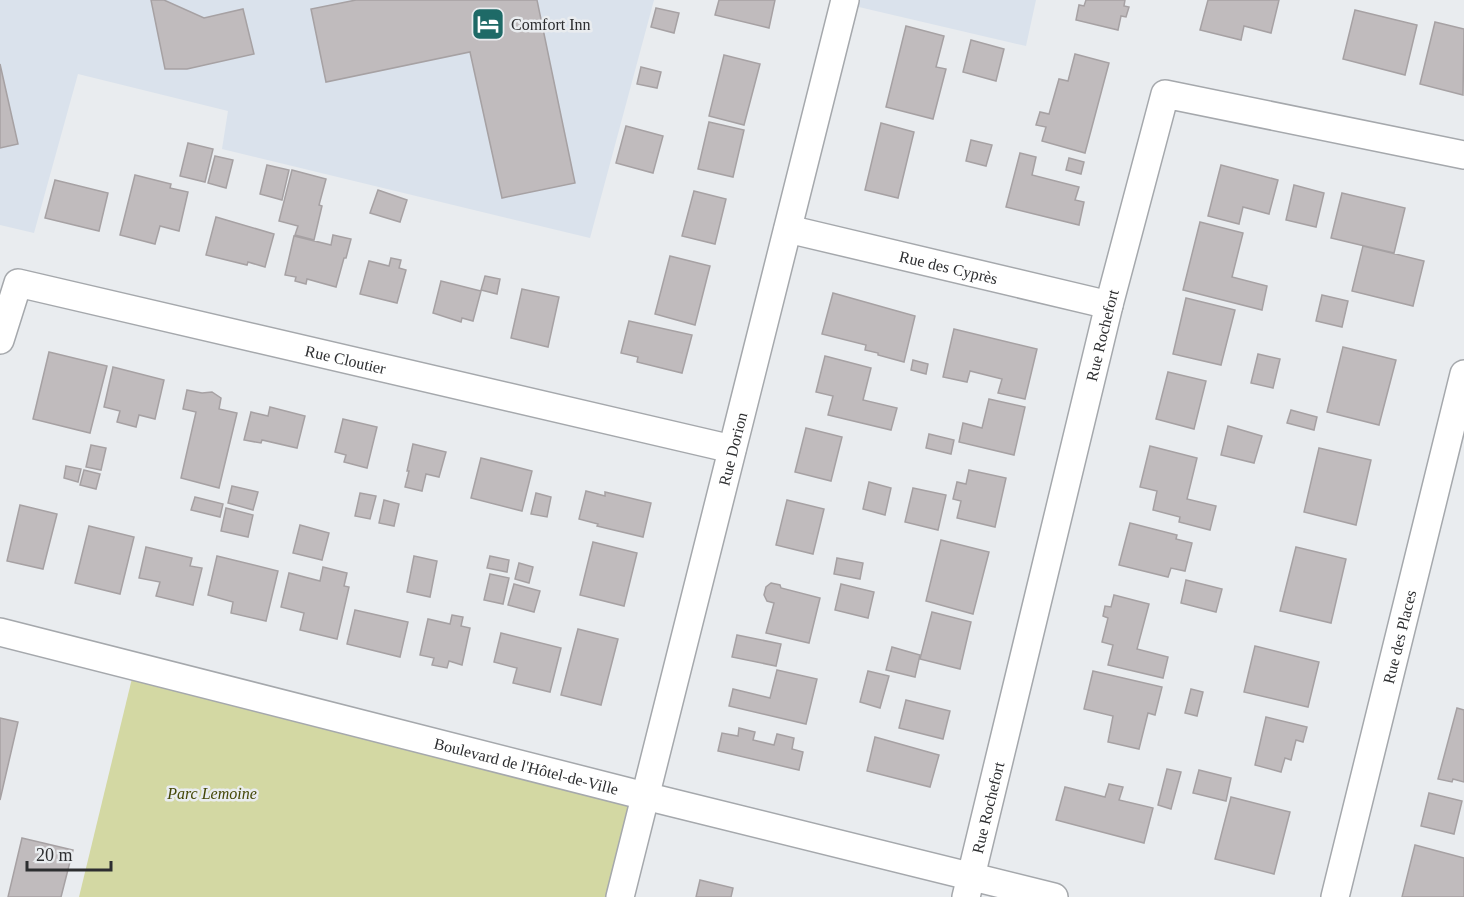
<svg xmlns="http://www.w3.org/2000/svg" width="1464" height="897" viewBox="0 0 1464 897" font-family="Georgia,serif">
  <style>
    .built { fill: #dae2ec }
    .green { fill: #d3d8a3 }
    .building { fill: #c0bbbd; stroke: #a6a1a3; stroke-width: 1.5 }
    .lines { fill: none; stroke-linecap: round; stroke-linejoin: round }
    .street-casing { stroke: #a5a8ac; stroke-width: 30 }
    .street { stroke: #fff; stroke-width: 27 }
    .labels { text-anchor: middle; stroke-width: 5; stroke-linejoin: round; paint-order: stroke }
    .poi-label { font-size: 16px; fill: #2d2e30; stroke: #e9ecef; text-anchor: start }
    .street-label { font-size: 16px; fill: #2d2e30; stroke: #e9ecef }
    .park-label { font-size: 16px; font-style: italic; fill: #444706; stroke: #e9ecef }
  </style>
  <rect width="100%" height="100%" fill="#e9ecef"/>
  <path class="built" d="M0 0H654L590 238 222 149 228 111 78 74 34 233 0 225Z
    M847 0H1036L1026 46 846 4Z"/>
  <path class="green" d="M135 666 645 796 621 897H79Z"/>
  <path class="building" d="M151 0H164L204 18 243 9 254 54 187 69H165Z
    M356 0H537L575 183 502 198 470 52 326 82 311 9Z
    M719 0H775L769 28 715 15Z
    M1086 0H1125L1124 6 1129 7 1126 17 1121 16 1118 30 1076 20 1079 5 1084 6Z
    M1208 0H1279L1271 33 1244 26 1241 40 1200 30Z
    M656 8 679 13 674 33 651 27Z
    M1355 10 1417 25 1405 75 1343 59Z
    M1435 22 1464 29 1463 95 1420 84Z
    M906 26 944 36 936 67 946 69 933 119 886 107Z
    M971 40 1004 49 996 81 963 72Z
    M1075 54 1109 63 1085 153 1042 141 1046 127 1036 125 1040 112 1049 114 1059 79 1068 81Z
    M724 55 760 64 744 125 709 116Z
    M0 64 18 144 0 148Z
    M641 67 661 72 657 88 637 84Z
    M709 122 744 130 733 177 698 169Z
    M881 123 914 132 898 198 865 190Z
    M626 126 663 136 653 173 616 163Z
    M971 140 992 145 986 166 966 161Z
    M188 143 213 149 205 182 180 176Z
    M1020 153 1036 157 1032 175 1079 187 1075 200 1084 202 1079 225 1006 207Z
    M215 156 233 160 226 188 208 183Z
    M1069 158 1084 162 1081 174 1066 170Z
    M267 165 289 170 282 200 260 194Z
    M1221 165 1278 180 1269 214 1243 207 1239 224 1208 216Z
    M292 170 326 179 319 205 322 206 314 240 295 235 298 226 279 221Z
    M135 175 171 184 170 188 188 192 179 231 160 226 155 244 120 235Z
    M55 180 108 193 99 231 45 218Z
    M1294 185 1324 193 1316 227 1286 220Z
    M378 190 407 200 400 222 370 213Z
    M694 191 726 199 715 244 682 236Z
    M1342 193 1405 208 1394 253 1331 238Z
    M216 217 274 234 265 267 248 262 247 265 206 255Z
    M1200 222 1243 233 1232 277 1267 286 1262 310 1183 290Z
    M333 235 351 239 346 258H344L336 287 307 279 306 284 295 281 296 277 285 275 294 236 331 245Z
    M1363 246 1424 261 1413 306 1352 291Z
    M670 256 710 266 695 325 655 314Z
    M391 258 401 260 399 268 406 270 397 303 360 294 369 261 389 266Z
    M485 276 500 279 497 294 481 290Z
    M441 281 481 291 473 321 462 318 461 322 433 313Z
    M522 289 559 297 548 347 511 338Z
    M833 293 915 316 904 362 878 355V353L865 350 866 345 822 334Z
    M1322 295 1348 301 1342 327 1316 321Z
    M1186 298 1235 310 1221 365 1173 354Z
    M629 321 692 335 682 373 637 362 638 357 621 353Z
    M954 329 1037 349 1025 399 998 393 1002 379 970 371 967 382 943 377Z
    M1343 347 1396 360 1379 425 1327 412Z
    M49 352 107 366 90 433 33 419Z
    M1258 354 1280 359 1273 388 1251 383Z
    M825 356 871 368 863 400 897 408 891 430 828 415 833 396 816 392Z
    M913 360 928 364 926 374 911 370Z
    M113 367 164 380 155 419 139 415 136 427 117 422 120 411 104 407Z
    M1168 372 1206 381 1194 429 1156 419Z
    M187 390 202 393 212 392 221 398 219 409 237 413 219 488 181 478 196 412 183 409Z
    M989 399 1025 407 1014 455 959 442 963 423 982 428Z
    M270 407 305 416 297 448 262 440 261 443 244 440 251 412 268 416Z
    M1291 410 1317 417 1314 430 1287 423Z
    M343 419 377 427 367 468 344 462 346 455 335 452Z
    M1228 426 1262 436 1254 463 1221 455Z
    M806 428 842 437 831 481 795 472Z
    M929 434 954 440 951 454 926 448Z
    M413 444 446 452 439 477 426 474 422 491 405 487 409 471H407Z
    M91 445 106 448 101 470 86 467Z
    M1150 446 1197 458 1187 499 1216 506 1210 530 1179 522 1180 517 1153 510 1157 491 1140 487Z
    M1319 448 1371 460 1356 525 1304 512Z
    M481 458 532 471 522 511 471 498Z
    M66 466 81 469 78 482 64 478Z
    M84 470 100 474 96 489 80 485Z
    M969 470 1006 478 995 527 957 518 961 501 953 499 957 482 966 484Z
    M869 482 891 488 885 515 863 509Z
    M232 486 258 492 253 510 228 503Z
    M913 488 946 495 938 530 905 522Z
    M586 491 605 496V492L651 503 643 537 597 526 598 524 579 519Z
    M360 493 376 496 370 519 355 516Z
    M536 493 551 497 547 517 531 514Z
    M195 497 223 504 220 517 191 510Z
    M384 500 399 504 394 526 379 523Z
    M787 500 824 509 813 554 776 545Z
    M20 505 57 514 43 569 7 561Z
    M226 508 253 515 248 537 221 531Z
    M1130 523 1177 535 1176 539 1192 543 1185 571 1171 568 1168 577 1119 565Z
    M300 525 329 533 322 560 293 553Z
    M89 526 134 537 120 594 75 583Z
    M941 540 989 552 973 614 926 601Z
    M593 542 637 553 624 606 580 595Z
    M146 547 192 558 190 566 202 568 193 605 156 596 160 582 139 578Z
    M1296 547 1346 559 1331 623 1280 611Z
    M217 556 278 571 266 621 231 613 233 602 208 595Z
    M414 556 437 561 430 597 407 592Z
    M490 556 509 560 507 572 487 568Z
    M837 558 863 563 860 579 834 574Z
    M519 563 533 567 529 583 515 579Z
    M323 567 347 573 344 586 349 587 337 639 300 630 304 613 281 607 289 573 320 581Z
    M490 574 509 578 503 604 484 600Z
    M1186 580 1222 589 1216 612 1181 603Z
    M771 583 780 585 781 588 820 598 809 643 766 633 774 603 767 601 764 595 766 587Z
    M514 584 540 591 534 612 508 605Z
    M841 584 874 592 868 618 835 610Z
    M1114 595 1149 604 1137 649 1168 657 1163 678 1108 665 1113 645 1102 642 1108 618 1103 616 1105 606 1111 607Z
    M355 610 408 622 400 657 347 644Z
    M932 612 971 622 960 669 920 659Z
    M452 615 463 617 461 626 470 628 462 665 449 661 447 668 432 665 434 658 420 655 428 619 450 624Z
    M578 629 618 639 601 705 561 695Z
    M501 633 561 648 550 692 513 683 517 668 494 662Z
    M737 635 781 644 776 666 732 657Z
    M1255 646 1319 662 1308 707 1244 692Z
    M892 647 920 655 915 677 886 670Z
    M777 670 817 679 806 724 729 706 733 689 770 698Z
    M868 671 889 676 880 708 860 702Z
    M1093 671 1162 687 1155 715 1148 713 1139 749 1108 742 1113 716 1084 709Z
    M1191 689 1203 692 1197 716 1185 713Z
    M906 700 950 711 943 739 899 728Z
    M1457 708 1464 710V782L1453 779 1452 782 1438 779Z
    M1266 717 1307 727 1303 742 1296 740 1291 760 1285 758 1281 772 1255 765Z
    M0 718 18 722 0 800Z
    M739 728 755 732 753 740 774 745 777 734 794 738 792 749 803 752 799 770 718 751 722 733 738 736Z
    M875 737 939 755 930 787 867 771Z
    M1167 769 1181 772 1171 809 1158 805Z
    M1199 770 1231 778 1226 801 1193 793Z
    M1109 784 1123 787 1119 800 1153 808 1144 843 1056 820 1065 787 1105 797Z
    M1429 793 1462 801 1454 834 1421 826Z
    M1231 797 1290 812 1274 874 1215 859Z
    M22 838 73 850 61 897H8Z
    M1415 845 1464 858V897H1402Z
    M700 880 733 888 731 897H696Z"/>
  <g class="lines">
    <g class="street-casing">
      <g id="street">
        <path id="s1" d="M788 229 1109 305"/>
        <path id="s2" d="M0 340 18 283 732 449"/>
        <path id="s3" d="M0 632 645 796 1054 897"/>
        <path id="s4" d="M620 897 845 0"/>
        <path id="s5" d="M966 897 1109 305 1165 94 1464 155"/>
        <path id="s6" d="M1335 897 1464 374"/>
      </g>
    </g>
    <use href="#street" class="street"/>
  </g>
  <defs>
    <g id="hotel-square" transform="scale(1.725)"><rect x="-9" y="-9" width="18" height="18" rx="4" fill="#1e6a67" stroke="#e9ecef"/><path d="M-6-4.5h1.5V1H6V5H4.5V3h-9V5H-6ZM-4 0a1.8 1.8 0 1 1 3.6 0ZM.5 0V-2.5h3Q6-2.5 6 0Z" fill="#fff"/></g>
  </defs>
  <g fill-rule="evenodd">
    <use href="#hotel-square" x="488" y="24"/>
  </g>
  <g class="labels">
    <g class="poi-label">
      <text x="511" y="30">Comfort Inn</text>
    </g>
    <g class="street-label">
      <text dy="6" stroke="none"><textPath href="#s1" startOffset="165">Rue des Cyprès</textPath></text>
      <text dy="6" stroke="none"><textPath href="#s5" startOffset="578">Rue Rochefort</textPath></text>
      <text dy="6" stroke="none"><textPath href="#s2" startOffset="396">Rue Cloutier</textPath></text>
      <text dy="6" stroke="none"><textPath href="#s4" startOffset="462">Rue Dorion</textPath></text>
      <text dy="6" stroke="none"><textPath href="#s6" startOffset="268">Rue des Places</textPath></text>
      <text dy="6" stroke="none"><textPath href="#s3" startOffset="543">Boulevard de l'Hôtel-de-Ville</textPath></text>
      <text dy="6" stroke="none"><textPath href="#s5" startOffset="92">Rue Rochefort</textPath></text>
    </g>
    <g class="park-label">
      <text x="212" y="799">Parc Lemoine</text>
    </g>
  </g>
  <path d="M27 861v9h84v-9" fill="none" stroke="#2d2e30" stroke-width="3"/>
  <text x="36" y="861" font-size="18" fill="#2d2e30" stroke="#e9ecef" stroke-width="4.5" paint-order="stroke">20 m</text>
</svg>
